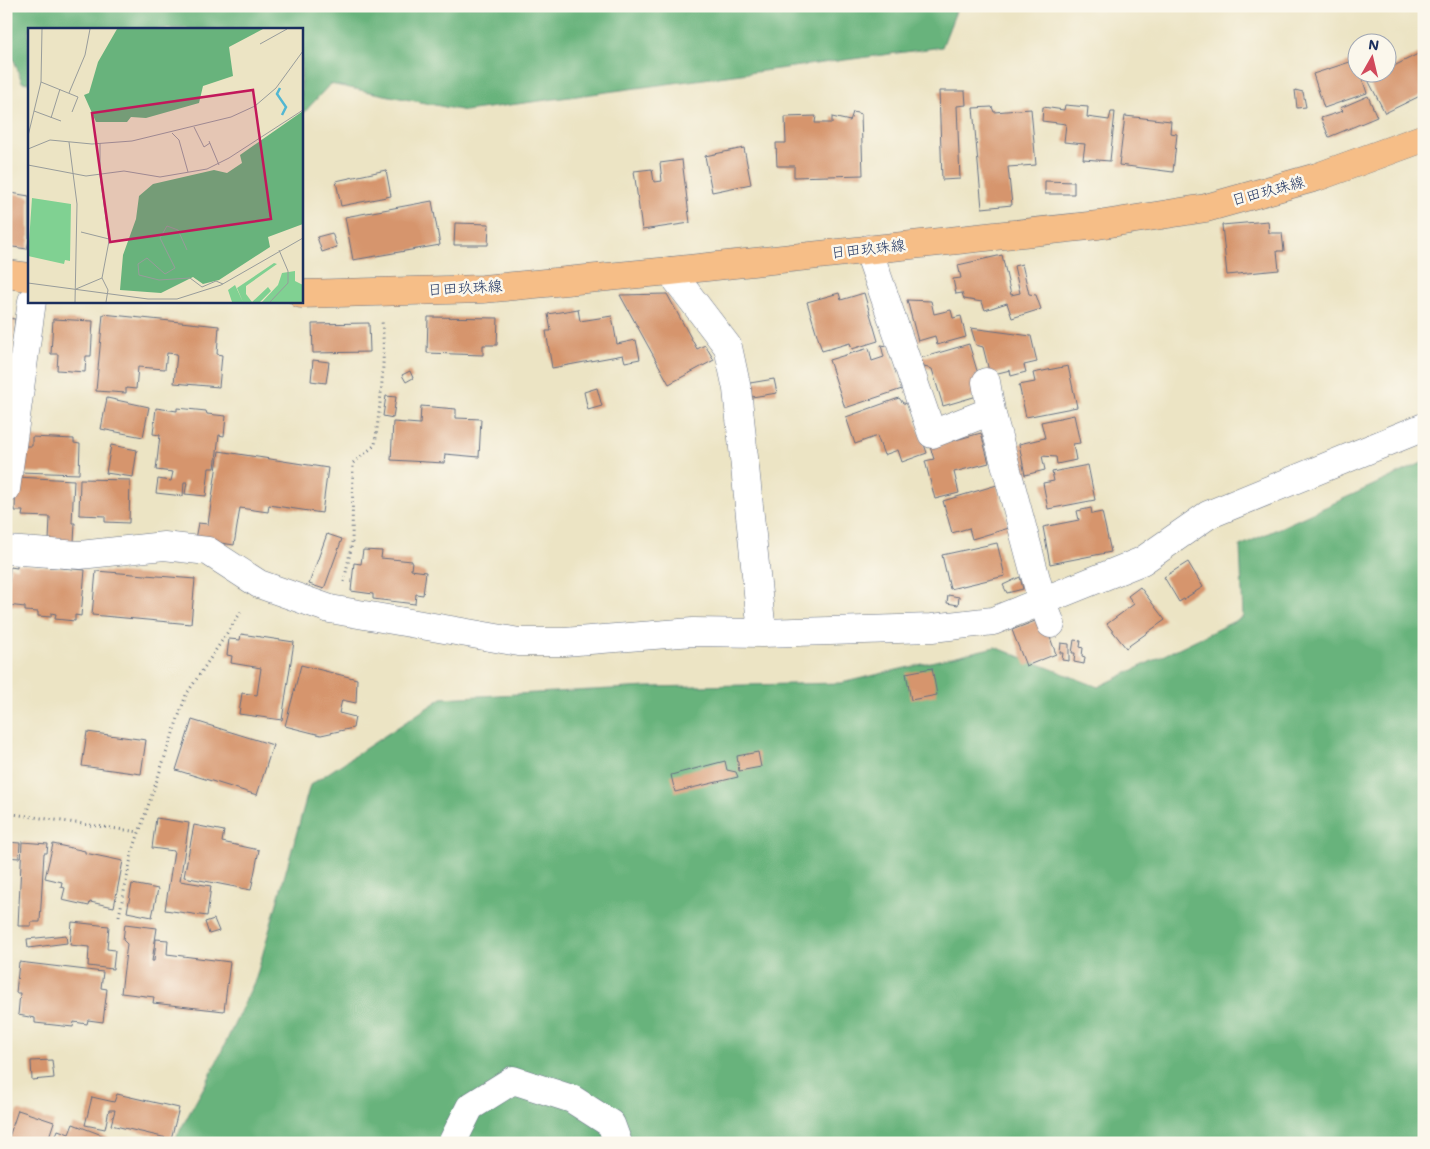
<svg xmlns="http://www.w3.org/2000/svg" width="1430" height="1149" viewBox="0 0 1430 1149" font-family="Mali,'Klee One',sans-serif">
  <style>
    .forest { fill: #68b37c; stroke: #42716d }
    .building { fill: #d6956d }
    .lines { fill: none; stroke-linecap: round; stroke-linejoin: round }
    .street-casing { stroke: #646e82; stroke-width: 29 }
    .primary-casing { stroke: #646e82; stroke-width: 29 }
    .path { stroke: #646e82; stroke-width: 3; stroke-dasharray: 1 4; stroke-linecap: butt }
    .street { stroke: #fff; stroke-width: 28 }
    .primary { stroke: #f6be87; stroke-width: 28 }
    .labels { text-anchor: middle; stroke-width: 5; stroke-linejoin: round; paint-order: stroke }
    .street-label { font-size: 15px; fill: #1b2f5e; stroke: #fbf7ec }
    .inset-river { fill: none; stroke: #53b7d2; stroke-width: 2.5 }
    .inset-road { fill: none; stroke: #989c9b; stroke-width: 1 }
    .view { fill: #c2185b; fill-opacity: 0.15; stroke: #c2185b; stroke-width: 2.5 }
    .inset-edge { fill: none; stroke: #1b2f5e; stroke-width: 2.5 }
  </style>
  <rect width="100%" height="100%" fill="#fbf7ec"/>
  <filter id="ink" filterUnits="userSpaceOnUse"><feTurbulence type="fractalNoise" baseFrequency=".02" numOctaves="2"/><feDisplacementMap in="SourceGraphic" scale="10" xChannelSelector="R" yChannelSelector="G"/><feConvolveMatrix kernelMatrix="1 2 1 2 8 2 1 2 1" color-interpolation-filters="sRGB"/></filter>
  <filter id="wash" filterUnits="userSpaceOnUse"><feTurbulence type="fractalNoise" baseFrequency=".0096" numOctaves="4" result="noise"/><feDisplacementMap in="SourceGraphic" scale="20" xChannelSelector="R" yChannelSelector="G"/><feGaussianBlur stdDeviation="1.12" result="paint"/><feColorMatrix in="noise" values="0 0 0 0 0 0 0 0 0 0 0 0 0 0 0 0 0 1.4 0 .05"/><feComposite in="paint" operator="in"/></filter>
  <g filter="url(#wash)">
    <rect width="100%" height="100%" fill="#ece4c4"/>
    <path class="forest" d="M6 6H958L942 47 465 111 330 84 301 116V29H29V83L22 82 6 38Z
      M1424 462V1143H173L210 1076 256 978 310 785 442 698 648 687 841 683 995 647 1098 687 1243 617 1240 546Z"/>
    <g id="blocks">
      <path class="building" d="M1424 51V94L1385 113 1367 78 1380 72H1388V69Z
        M1356 60 1358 72H1360L1367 93 1324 108 1313 74Z
        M1295 90 1303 92 1306 107 1297 108Z
        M939 91H965L966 105 957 106 960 179 942 180Z
        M1368 96 1377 117 1329 137 1321 118 1343 111 1340 108Z
        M1065 105 1088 107 1087 117 1109 120 1111 112H1115L1110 161 1083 159 1085 144 1064 142 1066 124 1042 121 1043 107 1064 110Z
        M992 107 994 112 1031 109 1036 165 1008 167 1012 205 982 208 973 108Z
        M853 112 861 114 863 175 794 177V166H777L776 143H786L785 117 816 116 815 123H832V117L850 121Z
        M1125 116 1171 121 1170 133 1177 134 1173 172 1119 165Z
        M744 148 751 184 712 192 705 156Z
        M682 160 690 223 642 230 634 171 652 169 654 182 662 181 660 163Z
        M386 170 391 196 341 206 336 181Z
        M1045 181 1074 182V194H1045Z
        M11 193 29 196V240L27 249 6 246V222Z
        M432 201 440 245 353 260 345 217Z
        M1268 221 1269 233H1282L1284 251H1277L1279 270 1227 275 1222 225Z
        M455 223 489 224 488 245H454Z
        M332 233 337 247 322 252 317 237Z
        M1002 255 1011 295 1020 293 1014 266 1022 264 1029 294 1036 295 1041 309 1012 318 1007 303 985 310 982 302 964 299 962 293 956 294 953 279 961 278 958 265Z
        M839 293 841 300 864 293 878 341 852 349 850 343 822 351 807 302Z
        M667 294 697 349 705 345 714 360 669 384 620 295Z
        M907 300 931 301 934 314 951 310 953 318 961 316 966 337 937 345 935 336 918 341Z
        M578 309 580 321 612 316 617 344 636 340 640 359 625 362 623 355 552 368 546 331H551L548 314Z
        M103 314 219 326 217 354 222 355 219 387 174 383 177 354 167 353 165 369 138 367 136 389 126 388V393L96 391Z
        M428 317 498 318 497 345H483V355L427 353Z
        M6 318 15 319 11 362H6Z
        M53 319 93 321 91 356H86L85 372 57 370 58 354H51Z
        M369 323 370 352 313 353 312 324Z
        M971 328 1031 336 1037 362 1024 365 1026 372 1011 376 1010 370 990 375 983 347 976 345Z
        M969 344 984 394 943 406 932 369 924 367 921 358Z
        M881 345 888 346 902 389 845 408 829 360 869 348 872 361 884 357Z
        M313 360 329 362 326 383 311 381Z
        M1068 366 1077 407 1026 417 1019 385 1035 382 1033 373Z
        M6 367H11L6 394Z
        M410 371 413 378 406 382 402 375Z
        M774 379 777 393 752 397 750 383Z
        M597 388 602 406 588 410 584 392Z
        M386 396 396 397 393 418 383 416Z
        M107 398 149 407 143 437 101 429Z
        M899 398 903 403 910 404 927 453 902 462 898 450 884 455 877 436 855 444 846 417Z
        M421 406 456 409V418L481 419 479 457 445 454 444 463 391 460 393 422 420 424Z
        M156 408 177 411V408L206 411 207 414 226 416 224 436 219 435 215 468H209L206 496 185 494 187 482H184L183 496 156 493 158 479 171 481 173 472 156 470 160 435 153 434Z
        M1074 415 1080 443 1073 444 1076 460 1057 464 1056 457 1042 456 1045 470 1025 475 1019 444 1045 438 1041 422Z
        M981 433 989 463 954 472 959 493 935 499 925 461 934 459 930 447Z
        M32 437 74 439V443L80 444 79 474 20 472 22 446H32Z
        M111 445 137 450 133 477 106 473Z
        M219 451 328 468 322 513 269 505 268 512 240 508 234 545 195 539 198 523 208 524Z
        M1088 465 1095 500 1048 509 1043 483 1054 481 1052 472Z
        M16 477 74 480 72 523H75L74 542 49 541 50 517 22 516 23 511H15Z
        M80 479 130 480 129 523 105 522V516L79 515Z
        M997 485 1009 528 972 539 969 528 952 533 943 501Z
        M1091 508 1092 514 1102 512 1111 552 1050 564 1043 527 1079 520 1077 511Z
        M327 534 342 539 324 589 309 584Z
        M997 543 1005 576 950 589 942 555Z
        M363 550 382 551 381 558 412 561 411 570 426 572 423 595 416 594 415 604 373 599V594L351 591 354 563 361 564Z
        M1188 562 1203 587 1179 602 1164 577Z
        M17 564 85 570 81 616 75 615V621L55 619 56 614 51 613V617L38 616V612L25 611V607L7 605 10 567 17 568Z
        M96 571 195 579 191 624 92 615Z
        M1020 577 1023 589 1007 593 1003 585Z
        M1140 587 1165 620 1126 648 1107 624 1134 604 1128 596Z
        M948 595 959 597 958 605 947 603Z
        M1043 618 1056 654 1026 666 1012 630Z
        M241 634 294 642 282 720 239 714 242 693 257 695 261 668 231 663 232 656 227 655 229 639 240 640Z
        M1074 640 1081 641 1080 647 1083 648 1082 656 1085 657 1084 664 1074 662 1075 653H1072Z
        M1061 643 1069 644V661L1062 660 1063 653H1060Z
        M301 665 357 679 356 703 342 700 339 713 355 717 353 728 321 735 285 726Z
        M932 668 937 695 911 700 906 673Z
        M192 720 273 745 257 795 176 770Z
        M87 732 146 740 141 774 82 766Z
        M758 752 761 767 739 771 737 756Z
        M725 761 727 770 736 772 738 777 675 792 671 775Z
        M156 818 189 823 180 881 211 886 207 916 165 910 174 851 152 848Z
        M194 825 224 831 222 842 259 850 251 890 184 877Z
        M6 842 20 843 19 858 6 857Z
        M22 842 48 844 47 853H44L40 922H31V926H18Z
        M53 844 85 851V853L123 861 114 907 90 902 89 906 62 900 65 888 61 887 62 882 45 878Z
        M132 884 158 889 152 917 127 912Z
        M214 919 219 931 209 934 205 922Z
        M72 922 109 926 107 949 115 950 113 969 88 966 89 947 70 945Z
        M125 924 157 928 152 961H154L156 939 168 940 167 954 230 962 224 1011 153 1003 154 997 121 993 127 944 123 940Z
        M66 935 67 943 28 948 27 939Z
        M19 962 103 972 101 988 107 989 103 1022 88 1020 87 1024 74 1022 73 1027 35 1023V1018L18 1015 20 993H16Z
        M52 1060 54 1078 32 1080 31 1061Z
        M117 1094 179 1108 171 1139 111 1125 115 1110H109L105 1129 85 1125 92 1097 114 1102Z
        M18 1110 54 1122 47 1143H7Z
        M73 1124 123 1143H53L58 1130 69 1134Z"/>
    </g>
  </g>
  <g filter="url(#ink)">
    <use href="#blocks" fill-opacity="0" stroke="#646e82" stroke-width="1"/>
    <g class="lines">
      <g class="street-casing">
        <path id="street" d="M868 249 932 434 991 411
          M670 271 728 347 737 389 762 633
          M986 382 991 411 1042 601 1051 624
          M6 489 32 301
          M6 550 80 555 164 546 208 551 259 584 330 609 519 642H564L693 632 762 633 932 628 993 621 1142 561 1208 515 1424 427
          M452 1143 470 1107 513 1080 572 1099 611 1124 618 1143"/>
      </g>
      <g class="primary-casing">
        <path id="primary" d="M6 274 29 277
          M301 294 483 289 670 271 1098 225 1206 208 1317 177 1424 138"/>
      </g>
      <path class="path" d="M344 582 352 543 353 463 375 445C380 404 386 363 382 321
        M6 813 139 832
        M119 916 132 853 186 695 243 609"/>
      <use href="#street" class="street"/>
      <use href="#primary" class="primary"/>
    </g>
  </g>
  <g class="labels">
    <g class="street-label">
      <text transform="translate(1268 191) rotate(-15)" y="5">日田玖珠線</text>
      <text transform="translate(868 249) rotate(-6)" y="5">日田玖珠線</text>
      <text transform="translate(465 288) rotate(-3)" y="5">日田玖珠線</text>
    </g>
  </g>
  <g transform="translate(28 28)">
    <rect width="275" height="275" fill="#ece4c4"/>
    <path d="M4 170 43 176 42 233 37 232 36 236 0 228ZM246 235 249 236 218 258V266L224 274 240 259 243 263 232 274H204L200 262 207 257 215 274 209 260ZM267 243V253L275 257V274H234L250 257 254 245Z" fill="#80d192"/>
    <path d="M89 1H235L201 19 205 48 175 58 171 75 118 90 103 89 99 94H68L56 67 61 65 70 34ZM275 83V196L240 209 242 219 191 252 175 256 165 249 133 265 92 262 95 227 108 191 111 168 125 156 186 142 199 145 214 135 212 127Z" fill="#68b37c"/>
    <path class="inset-river" d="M252 60 249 66 258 79 254 87"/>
    <path class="inset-road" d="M232 16 259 1M13 54 50 69 44 84M41 65 57 27 62 1M6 83 33 93M23 90 32 61M166 99 176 119 182 115M144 105 151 112 160 144M0 108 13 54 14 1M181 113 191 137M41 114 49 176 47 274M72 115V147L81 213 74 250 80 262 78 274M0 121 22 112 64 116 104 113 203 89 227 78 248 60 275 23M0 137 58 148 96 143 132 149 179 141 201 130 275 82M53 204 81 211M159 222 150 202 139 198 132 210 147 240 137 246 119 230 110 236 111 247 131 252 162 250 174 259 188 253 195 256M0 255 120 271H149L193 257 275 210M48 261 74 250M242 274 260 255V243L251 222"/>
    <path class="view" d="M225 62 243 191 82 214 64 85Z"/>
    <rect width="275" height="275" class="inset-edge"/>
  </g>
  <rect width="1430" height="1149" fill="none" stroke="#fbf7ec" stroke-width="25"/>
  <g transform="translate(1372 58) rotate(8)"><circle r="24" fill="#fbf7ec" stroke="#a1a7b3"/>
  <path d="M0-4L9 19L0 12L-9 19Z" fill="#d1495b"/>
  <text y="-8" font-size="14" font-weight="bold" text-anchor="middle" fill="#1b2f5e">N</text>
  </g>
</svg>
